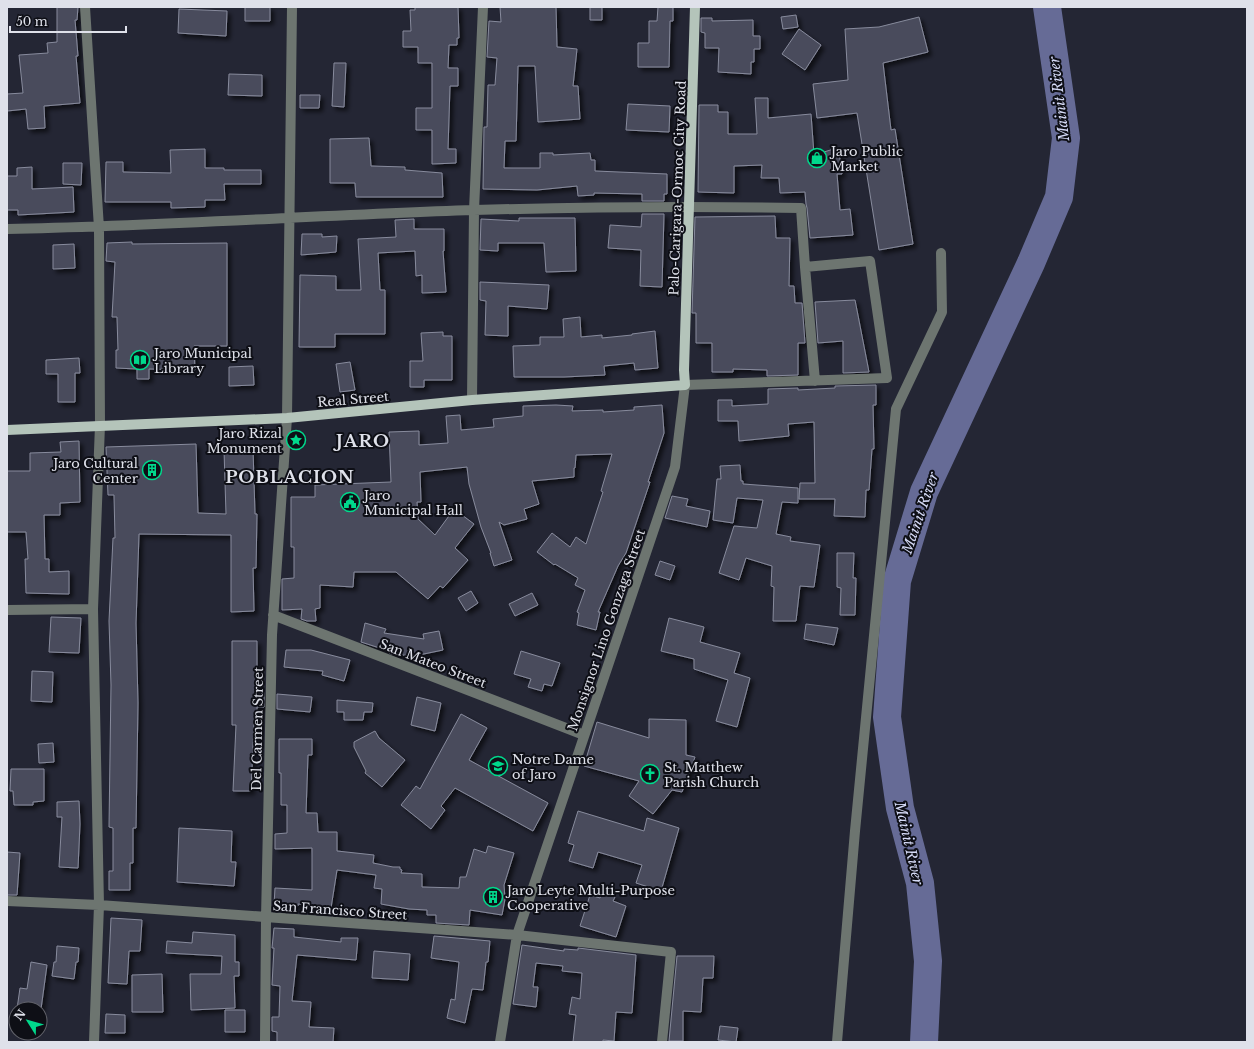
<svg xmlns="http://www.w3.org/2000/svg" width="1254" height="1049" viewBox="0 0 1254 1049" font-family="'Libre Baskerville',serif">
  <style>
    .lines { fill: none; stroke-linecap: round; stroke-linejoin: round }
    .river { stroke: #666b96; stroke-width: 28 }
    .building { fill: #484b5b; stroke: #888b9d; filter: url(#shadow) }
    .minor { stroke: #6d7570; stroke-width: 10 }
    .major { stroke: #b4c4ba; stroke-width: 10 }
    .labels { text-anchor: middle; stroke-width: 4; stroke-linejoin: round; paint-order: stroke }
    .poi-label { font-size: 13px; fill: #dfe1ea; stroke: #0e0f16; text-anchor: start }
    .street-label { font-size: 13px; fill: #dfe1ea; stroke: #0e0f16 }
    .water-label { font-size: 14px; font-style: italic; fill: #d5daf6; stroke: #0e0f16 }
    .district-label { font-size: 17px; font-weight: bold; letter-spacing: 1px; fill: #dfe1ea; stroke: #0e0f16 }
  </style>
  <defs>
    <filter id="shadow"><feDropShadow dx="3.5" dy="3.5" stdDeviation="2" flood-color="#0009"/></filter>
  </defs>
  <rect width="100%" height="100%" fill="#242634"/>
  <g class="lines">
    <path class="river" d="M924 1042 928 961 920 883 900 808 887 717 897 581 924 492 1031 263 1059 197 1066 138 1047 7"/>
  </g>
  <path class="building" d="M57 7H78L77 20H75L78 56H76L80 103 44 106 45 128 28 129 26 109 7 111V94L23 93 19 55 48 53 47 43 57 42Z
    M245 7H270V21H245Z
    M415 7H458L459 38H457V45H449L448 68H458V86H450L448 149H456V163L432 164V130H416V108H432V63H418V47H403V31H411L410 10H415Z
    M500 7H556L557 47 577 49 573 86H578L580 119 538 122 535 66H518L516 141H505L504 168H540V153H553V155L590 153 591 160H595V171L667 174V194H664V201H642V194L594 193V195L578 196 577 186 537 190 483 189 484 127H487L488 85H495L497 58 487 57 489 21 501 22Z
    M590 7H602V20H590Z
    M658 7H673V21H670L669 67H638V43H649V21H657Z
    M179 9 227 11 226 36 178 33Z
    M796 15 798 27 783 29 781 17Z
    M919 17 928 52 883 63 891 130 895 129 913 244 879 250 857 113 817 118 813 84 848 80 845 29 879 27Z
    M701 18H712V21L753 20V36H760V49H754V62H751V74L718 72 719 48H705V33L701 32Z
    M799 29 821 45 805 70 782 54Z
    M334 63H346L344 107 332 106Z
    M229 74 262 75V96L228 95Z
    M300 95H320L319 108H300Z
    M755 98H768V118L811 114 814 155 837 148 840 159 842 174H837L840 210 850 209 853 235 810 238 807 208 806 204 805 192 780 193 779 178H761L762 165 734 166V193L698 192 699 105H718V112H728V134H757Z
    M628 104 670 106 669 132 626 130Z
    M369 138 371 166 405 167V170L442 173 443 197H356L355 183H330V139Z
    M205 149V168H224V170H261V184H224L225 200H205V207L171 208V202H105L106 162H123V172L171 173 170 150Z
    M63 163H82L81 185 63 184Z
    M32 167V189L73 187 74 212 18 215V210H7V176H17V168Z
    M642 214H664L662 287 640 286 641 250 608 248 610 225 641 227Z
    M775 216 776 238H790L789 286H794L795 303H802L805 343H798V375L767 376V370L733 369V372H712V343H696V313H692L695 217Z
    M519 218H575L576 271 546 272 544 243H498V251L480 250 481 219 519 221Z
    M414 219V229H444V251H443L446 292 422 293V275L416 276 415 251 378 253 380 290H385V334H335V347H299L300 275 336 276V290H361L358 239 396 237 395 220Z
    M302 234H322V237L337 236 336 252 301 255Z
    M132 242V244L227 243V346H194L195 370 149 369V379H137V369L116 368V350H118L117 317H112L115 262 106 261 107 243Z
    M74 244 75 268 53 269V245Z
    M480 282 549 285 547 309 508 306V336L485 335 486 301 480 300Z
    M855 300 869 372 843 373V341L818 343 815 302Z
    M580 317 581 337 602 335V338L632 335V334L655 331 658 368 635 370 634 363 604 366 605 375 564 377H514L513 346 540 345V337H564L563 319Z
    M443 332V336H452V380H424V387H410V361H423L421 333Z
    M79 358 80 373H75V402H58V374H46V360Z
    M350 362 355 390 340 392 336 364Z
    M253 366 254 385 229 386V367Z
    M876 385V405H873L874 449H872L869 490H866L865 517 834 516 835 499H799L800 483H815L814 422 788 424 789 436 739 441 738 421H718V400H732V406L768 404V389L798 388V390L835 388V386Z
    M556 405 573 406 572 411 603 410V412L634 410V407L662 405 664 433 648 482H650L626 553 618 566 598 612H600L596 630 577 625 579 613 577 612 585 590 575 585 578 578 555 564 554 565 537 552 552 533 570 547 576 537 586 544 603 492 601 491 612 454 576 455 575 468H574V477L532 481 539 504 524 509 527 519 504 525 499 522 512 560 494 566 490 553H491L481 527 469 484 467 467 420 472 421 502H417L418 519 435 535 454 509 474 524 455 548 468 560 443 588 440 586 428 599 396 572H354L353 587 320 585V608L315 609 316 621H307L301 619 302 609 282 610V579L294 578V547H291V497H315V485L391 482 389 432 419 431V445L448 443 446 416 460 415 461 430 494 427 493 419 523 416V406Z
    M79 441 80 502 60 503V515H44L45 559H49V572L69 571V594L26 593 25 559H28L26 532H7V471H30V453L61 452 60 442Z
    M196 444 198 513 226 514 224 450 253 449 255 514H257L256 568H253L254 611 231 612V535L139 534 136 623 138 703 136 828H133V863H130V890H109V871H113V828L109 827 111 685 109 621 113 538H115L114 495H108L106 447Z
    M740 465 741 481H743V484L798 488V503L782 502 776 534 791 537 790 541 820 545 814 587 800 586 796 621H773L774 587 771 586 772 566 746 558 739 580 719 573 734 526 757 528 763 500 737 498 733 523 713 520 717 479H721L720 466Z
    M672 496 688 499 686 506 710 511 707 527 665 518Z
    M837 553H854L853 578H856L855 615H840L841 588 837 587Z
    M660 561 675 566 670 580 655 575Z
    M471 591 478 603 466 611 458 598Z
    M532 593 538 605 515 616 509 604Z
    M51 617 81 618 79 653 49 652Z
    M669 618 704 627 700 642 740 653 734 673 750 678 737 727 716 721 728 680 694 669V659L661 651Z
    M365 623 386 629 384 633 424 639 423 634 439 631 443 650 414 656 391 654 388 652 389 651 361 642Z
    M806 624 838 628 834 645 804 639Z
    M232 641H257V692H264V707H257V724H254L251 791H233L236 725H232Z
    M286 650H311L350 660 344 681 322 675 323 671 284 667Z
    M521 651 560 663 552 686 544 684 542 691 528 687 531 679 514 674Z
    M32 671 53 672 52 702 31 701Z
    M277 694 312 697 310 712 277 709Z
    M417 697 441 703 435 731 411 725Z
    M337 700 373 703 372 712H364L363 720H344V712H337Z
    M461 714 487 728 469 760 548 803 533 831 455 788 441 806 445 810 431 829 401 805 416 786 420 789Z
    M649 719 686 720V755L695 757 682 792 672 790 653 814 629 796 639 781 584 766 597 722 649 738Z
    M375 731 379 738 405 760 382 787 365 773 366 771 354 747V742Z
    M279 739H312V755H308L306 813H317L318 832H337V851L374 855 373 863 393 867H400V869L402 870 401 873 422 874V887L459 888 460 877H466L474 849 486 853 488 846 514 853 504 885 505 899 502 915 470 910 469 925 436 923V915H427V910L409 909 381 904 382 889 374 888 376 875 337 870 331 908 298 904V906L274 905 275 888 312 890V848L275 849V834L287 833V805H281V773H279Z
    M53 743 54 762 39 763 38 744Z
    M11 769H44V801L33 802V805H14L13 791H10Z
    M79 801 80 824 78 868 59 867 62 817H57V802Z
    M578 811 644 831 647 818 679 828 661 891 636 883 642 865 598 852 593 868 569 861 574 845 568 843Z
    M179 828 232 831 231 862H236L234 886 177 882Z
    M7 852 20 853 17 895H7Z
    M602 893 615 897 613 901 626 906 616 937 580 926 590 895 600 898Z
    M111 918 142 920 140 951H129L127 984 108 983Z
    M274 928 294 929V937L341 942V938H358L356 960 297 955 292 1001 311 1002 309 1027 334 1028 333 1042H277V1032L272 1031V1017H279L280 986 272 985 274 948H272Z
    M193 932 235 935V962H239V976H234L235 1008 191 1010 190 974H221L222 956 166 953 167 941 192 943Z
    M434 936 490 941 488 962H486L483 990 472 989 465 1023 447 1018 451 999 455 1000 459 962 431 958Z
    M522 945 564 951V949L578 950V948L636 955 632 1013 616 1012 614 1041 603 1040V1042H573L576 1015 569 1014 572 997 580 999 582 973 562 971 563 966 536 963 533 987H538L536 1007 513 1004Z
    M57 946 79 948 78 962H76L74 979 52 976 54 962H56Z
    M374 951 410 954 408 980 372 978Z
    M677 956H714L713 978H703L701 1012 683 1011V1041H669Z
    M31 962 47 965 41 1009H17L20 988 27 989Z
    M162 974 163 1012H132V975Z
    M225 1010H245V1032H225Z
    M106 1014 125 1015V1033H105Z
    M720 1026 738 1028 736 1042 718 1040Z"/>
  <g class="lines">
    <path class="minor" d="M85 7 99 228 100 425 93 609 99 905 94 1042
      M7 229C163 226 318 215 474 210 583 207 692 206 801 208L805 267 870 261 887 378 685 385 675 467 517 935 500 1042
      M805 267 815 381
      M472 400 474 210 483 7
      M7 610 93 609
      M273 615 584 735
      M7 901 99 905 517 935 671 952 662 1042
      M265 1042 266 918 272 635 287 418 292 7
      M837 1042 855 831 896 409 942 312 941 253"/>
    <path class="major" d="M7 430 287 418 472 400 685 385 684 370 695 7"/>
  </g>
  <defs>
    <g id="shop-ring" transform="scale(1)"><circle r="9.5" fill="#0e0f16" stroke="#00d98c" stroke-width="1.5"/><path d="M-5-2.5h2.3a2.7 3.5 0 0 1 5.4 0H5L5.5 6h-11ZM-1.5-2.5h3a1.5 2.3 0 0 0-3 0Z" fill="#00d98c"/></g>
    <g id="library-ring" transform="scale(1)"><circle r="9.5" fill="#0e0f16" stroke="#00d98c" stroke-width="1.5"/><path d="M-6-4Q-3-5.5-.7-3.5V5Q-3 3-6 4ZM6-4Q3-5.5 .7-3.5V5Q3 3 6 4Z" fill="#00d98c"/></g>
    <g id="sight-ring" transform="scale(1)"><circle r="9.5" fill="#0e0f16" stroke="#00d98c" stroke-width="1.5"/><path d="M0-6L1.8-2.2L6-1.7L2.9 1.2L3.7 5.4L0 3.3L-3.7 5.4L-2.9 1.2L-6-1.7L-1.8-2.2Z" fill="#00d98c"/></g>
    <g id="building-ring" transform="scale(1)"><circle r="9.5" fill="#0e0f16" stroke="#00d98c" stroke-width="1.5"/><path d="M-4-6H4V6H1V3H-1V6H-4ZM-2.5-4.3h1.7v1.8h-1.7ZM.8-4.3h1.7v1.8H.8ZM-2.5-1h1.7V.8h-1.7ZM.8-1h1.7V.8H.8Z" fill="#00d98c"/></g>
    <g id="civic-ring" transform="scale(1)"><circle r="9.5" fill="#0e0f16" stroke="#00d98c" stroke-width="1.5"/><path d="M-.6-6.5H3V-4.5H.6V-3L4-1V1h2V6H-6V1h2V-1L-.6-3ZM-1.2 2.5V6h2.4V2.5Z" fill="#00d98c"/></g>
    <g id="school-ring" transform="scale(1)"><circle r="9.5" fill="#0e0f16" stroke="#00d98c" stroke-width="1.5"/><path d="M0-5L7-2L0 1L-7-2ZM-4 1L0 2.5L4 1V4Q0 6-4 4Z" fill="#00d98c"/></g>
    <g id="church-ring" transform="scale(1)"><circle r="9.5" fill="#0e0f16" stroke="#00d98c" stroke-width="1.5"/><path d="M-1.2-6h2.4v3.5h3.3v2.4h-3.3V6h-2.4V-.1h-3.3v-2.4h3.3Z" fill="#00d98c"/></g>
  </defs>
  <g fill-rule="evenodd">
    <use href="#shop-ring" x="817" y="158"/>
    <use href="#library-ring" x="140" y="360"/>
    <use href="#sight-ring" x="296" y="440"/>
    <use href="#building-ring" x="152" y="470"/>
    <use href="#civic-ring" x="350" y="502"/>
    <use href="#school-ring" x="498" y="766"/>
    <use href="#church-ring" x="650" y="774"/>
    <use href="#building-ring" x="493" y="897"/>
  </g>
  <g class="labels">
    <g class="poi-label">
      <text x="831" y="156">Jaro Public<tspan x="831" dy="15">Market</tspan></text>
      <text x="154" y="358">Jaro Municipal<tspan x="154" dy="15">Library</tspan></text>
      <text x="282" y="438" text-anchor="end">Jaro Rizal<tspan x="282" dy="15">Monument</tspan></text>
      <text x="138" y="468" text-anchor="end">Jaro Cultural<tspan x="138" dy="15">Center</tspan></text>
      <text x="364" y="500">Jaro<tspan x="364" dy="15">Municipal Hall</tspan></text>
      <text x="512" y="764">Notre Dame<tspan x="512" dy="15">of Jaro</tspan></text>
      <text x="664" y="772">St. Matthew<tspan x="664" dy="15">Parish Church</tspan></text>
      <text x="507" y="895">Jaro Leyte Multi-Purpose<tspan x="507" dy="15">Cooperative</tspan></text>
    </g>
    <g class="street-label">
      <text transform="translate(677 188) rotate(-88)" y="5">Palo-Carigara-Ormoc City Road</text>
      <text transform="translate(353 399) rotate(-5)" y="5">Real Street</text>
      <text transform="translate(606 630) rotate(-71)" y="5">Monsignor Lino Gonzaga Street</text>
      <text transform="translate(433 663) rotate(21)" y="5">San Mateo Street</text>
      <text transform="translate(257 729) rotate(-89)" y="5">Del Carmen Street</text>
      <text transform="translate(340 910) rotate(4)" y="5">San Francisco Street</text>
    </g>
    <g class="water-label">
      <text transform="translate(1059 99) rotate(-97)" y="5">Mainit River</text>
      <text transform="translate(920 513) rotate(-71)" y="5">Mainit River</text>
      <text transform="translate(909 843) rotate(77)" y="5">Mainit River</text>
    </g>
    <g class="district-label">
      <text x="363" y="447">JARO</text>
      <text x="290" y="483">POBLACION</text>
    </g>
  </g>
  <rect width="1254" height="1049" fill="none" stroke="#dfe1ea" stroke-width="16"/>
  <g transform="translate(28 1021) rotate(307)"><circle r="19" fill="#0e0f16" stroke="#62636b"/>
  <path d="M0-3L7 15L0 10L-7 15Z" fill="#00d98c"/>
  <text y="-6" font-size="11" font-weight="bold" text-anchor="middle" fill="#dfe1ea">N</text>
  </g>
  <path d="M10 26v6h116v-6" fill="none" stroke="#dfe1ea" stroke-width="2"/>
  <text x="16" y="26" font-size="12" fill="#dfe1ea" stroke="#0e0f16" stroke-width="3" paint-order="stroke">50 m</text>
</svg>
